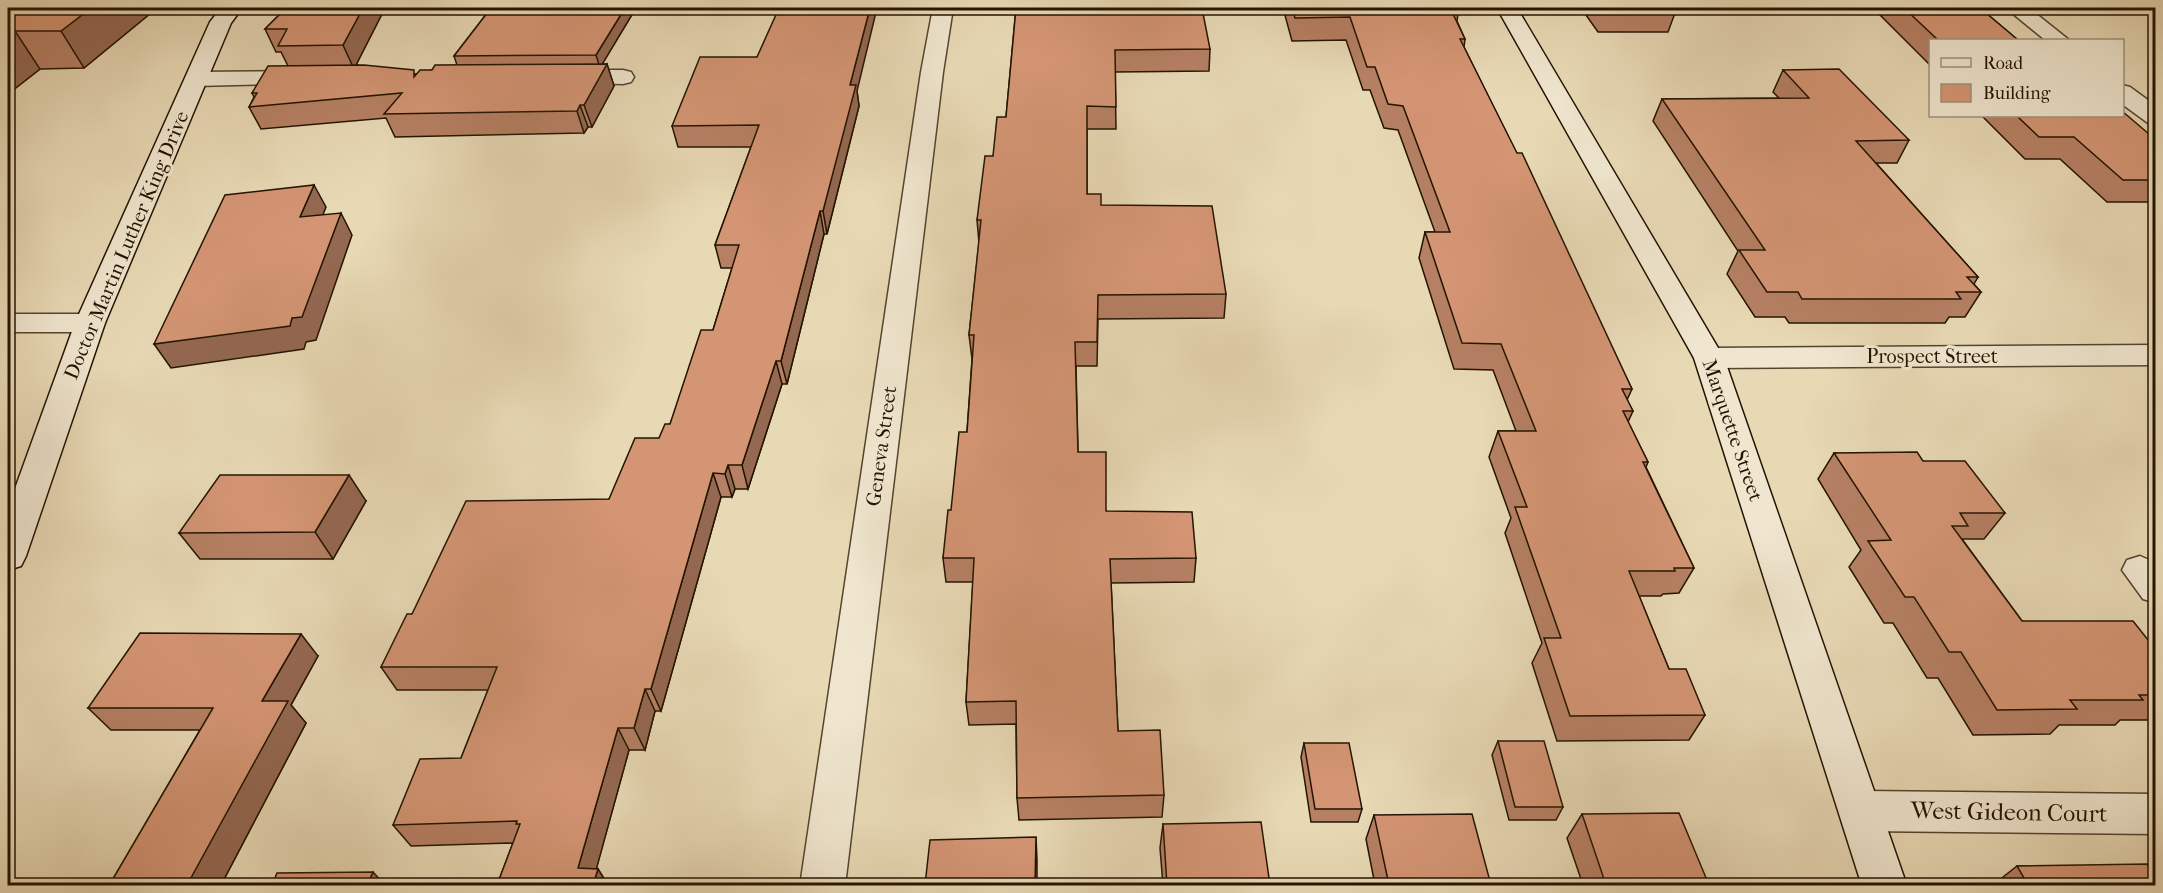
<svg xmlns="http://www.w3.org/2000/svg" width="2163" height="893" viewBox="0 0 2163 893" font-family="'IM FELL French Canon',serif">
  <style>
    .lines { fill: none; stroke-linecap: round; stroke-linejoin: round }
    .street-casing { stroke: #54452d; stroke-width: 3 }
    .secondary-casing { stroke: #231400; stroke-width: 3 }
    .street { fill: #f0e6cf; fill-rule: evenodd }
    .secondary { fill: #f0e6cf; fill-rule: evenodd }
    .wall { fill: #b68064; stroke: #231400; stroke-width: 1.5 }
    .shaded-wall { fill: #946851; stroke: #231400; stroke-width: 1.5 }
    .building { fill: #d49574; stroke: #231400; stroke-width: 1.5 }
    .labels { text-anchor: middle; stroke-width: 6; stroke-linejoin: round; paint-order: stroke }
    .street-label { font-size: 20px; fill: #231400; stroke: #f0e6cf }
    .near-street-label { font-size: 24px; fill: #231400; stroke: #f0e6cf }
  </style>
  <rect width="100%" height="100%" fill="#e8d9b5"/>
  <filter id="stains"><feTurbulence type="fractalNoise" baseFrequency=".00333" numOctaves="4"/><feColorMatrix values="0 0 0 0 .2 0 0 0 0 .09 0 0 0 0 .02 0 0 0 .5 -.17"/></filter>
  <radialGradient id="worn" r=".72"><stop offset=".6" stop-color="#630" stop-opacity="0"/><stop offset="1" stop-color="#630" stop-opacity=".3"/></radialGradient>
  <g class="lines">
    <g class="street-casing">
      <path id="street" d="M933 8H953L943 72 845 886H800L921 72Z
        M2006 8H2029L2069 40H2045Z
        M565 70H623L631 72 634 77 631 82 623 84 557 82 554 77 557 72Z
        M304 71 312 73 315 78 312 83 196 86 188 84 185 79 188 74 196 72Z
        M2122 85 2130 87 2156 106V125L2148 123 2122 104Z
        M8 314H90L100 316 105 323 100 330 90 332H8Z
        M2156 345V365L1709 368 1698 365 1694 358 1698 351 1709 348Z
        M2140 556 2156 563V603L2143 599 2122 570 2127 560Z
        M1862 791 2156 794V834L1862 831 1847 825 1840 811 1847 797Z"/>
    </g>
    <g class="secondary-casing">
      <path id="secondary" d="M221 8H242L231 23 105 323 26 556 21 566 8 570V508L75 323 210 22Z
        M1497 8H1517L1724 358 1907 886H1862L1694 358Z"/>
    </g>
    <use href="#street" class="street"/>
    <use href="#secondary" class="secondary"/>
  </g>
  <path class="wall" d="M8 8H157L84 68 40 69 8 94Z
    M284 8H385L356 65 416 74 432 70 457 65 454 56 491 8H636L602 64H607L614 86 592 127H588L584 133 395 137 386 118 261 129 249 107 254 97 252 93 288 66 281 52H276L265 29 285 9Z
    M1016 8 1210 49 1209 71 1115 72 1116 129H1087V194L1101 205 1226 294 1224 318 1098 319 1097 366H1076L1078 452 1106 511 1196 558 1194 582 1111 583 1118 731 1164 795 1162 817 1019 820 1017 798 1016 724 969 725 966 702 973 582H946L943 558 967 432 972 359 969 335 979 243 977 220 993 156 1006 117Z
    M1283 8H1455L1458 14 1457 21 1465 39 1464 47 1632 389 1627 400 1633 411 1628 422 1648 462 1646 467 1694 568 1679 593 1663 594 1661 596H1639L1669 669 1705 715 1689 740 1557 741 1532 663 1542 643 1505 533 1511 518 1489 457 1498 431H1516L1493 370 1454 369 1419 258 1425 232H1435L1398 130 1384 128 1370 90H1363L1346 40 1292 41Z
    M1581 8H1671L1675 13 1668 32H1598Z
    M1873 8H1980L2018 40H1930V65Z
    M757 57 857 91 859 106 827 234H824L787 384H782L748 489H735L732 497H721L661 711H655L645 750H629L596 869H598L608 885H497L513 843 411 846 393 825 461 758 488 690H397L381 667 412 614 609 499 659 438 670 424 713 330 732 268H721L715 245 751 147H678L672 126Z
    M1783 70 1909 140 1897 163H1876L1978 277 1974 284 1981 292 1965 317H1949L1945 323H1789L1785 317H1755L1727 274 1738 251 1653 121 1662 99 1779 98 1773 92Z
    M1982 116H2122L2156 140V202H2107L2060 159H2025Z
    M1834 453 1923 461 2005 513 1984 539H1962L2022 621 2156 650V720H2120L2115 725H2059L2050 734 1973 735 1938 678H1927L1893 623H1884L1849 567 1861 550 1818 479Z
    M366 501 333 559H200L179 533Z
    M318 656 291 705 306 723 221 885 110 884 200 730H111L88 708Z
    M1498 741 1563 807 1556 820H1509L1492 755Z
    M1304 743 1362 809 1358 822H1311L1301 757Z
    M1582 814 1709 885H1583L1567 838Z
    M1374 815 1491 885H1375L1366 839Z
    M1163 824 1270 885H1163L1160 848Z
    M2017 866H2148L2156 885H1993Z"/>
  <path class="shaded-wall" d="M91 8H157L84 68 61 31Z
    M363 8H385L354 69 343 45Z
    M625 8H636L600 68 596 55Z
    M870 8H877L857 91 859 106 827 234 823 211 850 85Z
    M15 31 40 69 8 94V37Z
    M607 64 614 86 592 127 584 105Z
    M580 105 588 127 584 133 577 111Z
    M314 185 326 207 313 240 300 217Z
    M820 211 824 234 787 384 781 361Z
    M341 213 352 235 316 340 306 342 304 349 171 368 154 344 292 318Z
    M776 361 782 384 748 489 742 465Z
    M728 465 735 489 732 497 725 474Z
    M713 473 721 497 661 711 651 689Z
    M349 475 366 501 333 559 315 532Z
    M301 634 318 656 291 705 306 723 221 885H187L262 701Z
    M645 689 655 711 645 750 634 728Z
    M618 728 629 750 592 885 578 868Z
    M1036 837 1037 860V885H1035Z
    M598 869 608 885H593Z
    M373 872 385 885H367Z"/>
  <path class="building" d="M8 8H91L61 31H15L8 37Z
    M286 8H363L343 45 278 46 287 29H265Z
    M491 8H625L596 55 454 56Z
    M779 8H870L850 85H856L823 211H820L781 361H776L742 465H728L725 474 713 473 651 689H645L634 728H618L578 868 598 869 593 885H497L520 824H516L517 821 393 825 420 759 461 758 497 667H381L407 614H412L466 501 609 499 635 438H659L665 424H670L701 330H713L739 245H715L759 125 672 126 700 57H757Z
    M1016 8H1202L1210 49 1115 50 1116 107 1087 106V194H1101V205L1212 206 1226 294 1098 295 1097 342H1075L1078 452H1106V511L1192 512 1196 558 1110 559 1118 731 1160 730 1164 795 1017 798 1016 701 966 702 974 558H943L948 510H951L959 432H967L974 335H969L981 220H977L985 156H993L997 117H1006Z
    M1292 8H1455L1458 14H1453L1465 39H1460L1517 153H1522L1632 389H1622L1633 411H1623L1648 462H1643L1694 568H1674L1675 571H1629L1669 669H1686L1705 715 1570 716 1544 638H1561L1515 507H1527L1498 431H1536L1501 344 1462 343 1425 232H1450L1403 106 1388 104 1375 67H1367L1350 17 1295 18Z
    M1600 8H1671L1675 13H1604Z
    M1904 8H1980L2018 40H1938Z
    M607 64 584 105H580L577 111 384 114 402 93 249 107 257 93H252L268 66 364 65 414 70V77L420 70H432L435 65Z
    M1839 69 1909 140 1856 141 1978 277H1967L1981 292H1956L1961 299H1802L1798 292H1767L1739 250H1765L1662 99 1809 98 1783 70Z
    M2122 111 2156 140V180H2123L2074 137H2039L2017 116H2122Z
    M314 185 300 217 341 213 302 317 292 318 290 326 154 344 225 195Z
    M1917 452 1923 461H1965L2005 513H1960L1968 526H1952L2022 621H2133L2156 650V695H2139L2143 700H2070L2077 709 1997 710 1961 652H1949L1914 597H1905L1868 541 1891 540 1834 453Z
    M220 475H349L315 532 179 533Z
    M140 633 301 634 262 701H288L187 885H90L91 884H110L213 708H88Z
    M1498 741H1544L1563 807H1515Z
    M1304 743H1349L1362 809H1315Z
    M1679 813 1709 885H1606L1582 814Z
    M1472 814 1491 885H1389L1374 815Z
    M1261 822 1270 885H1167L1163 824Z
    M1036 837 1035 885H925L930 840Z
    M2147 864 2148 866H2156V885H2028L2017 866Z
    M373 872 367 885H272L277 873Z"/>
  <g class="labels">
    <g class="street-label">
      <text transform="translate(126 245) rotate(-67)" y="7">Doctor Martin Luther King Drive</text>
      <text x="1932" y="363">Prospect Street</text>
      <text transform="translate(1733 430) rotate(71)" y="7">Marquette Street</text>
      <text transform="translate(881 446) rotate(-82)" y="7">Geneva Street</text>
    </g>
    <g class="near-street-label">
      <text transform="translate(2009 812) rotate(1)" y="8">West Gideon Court</text>
    </g>
  </g>
  <rect width="2163" height="893" fill="none" stroke="#e8d9b5" stroke-width="30"/>
  <rect x="9" y="9" width="2145" height="875" fill="none" stroke="#231400" stroke-width="3"/>
  <rect x="15" y="15" width="2133" height="863" fill="none" stroke="#231400" stroke-width="1.5"/>
  <rect x="1929" y="39" width="195" height="78" fill="#f0e6cf" stroke="#9e927c" stroke-width="1.5"/>
  <rect x="1941" y="58" width="30" height="9" fill="#f0e6cf" stroke="#9e927c" stroke-width="1.5"/>
  <text x="1983" y="69" font-size="18" fill="#231400">Road</text>
  <rect x="1941" y="84" width="30" height="18" fill="#d49574" stroke="#9e927c" stroke-width="1.5"/>
  <text x="1983" y="99" font-size="18" fill="#231400">Building</text>
  <rect width="100%" height="100%" filter="url(#stains)"/>
  <rect width="100%" height="100%" fill="url(#worn)"/>
</svg>
